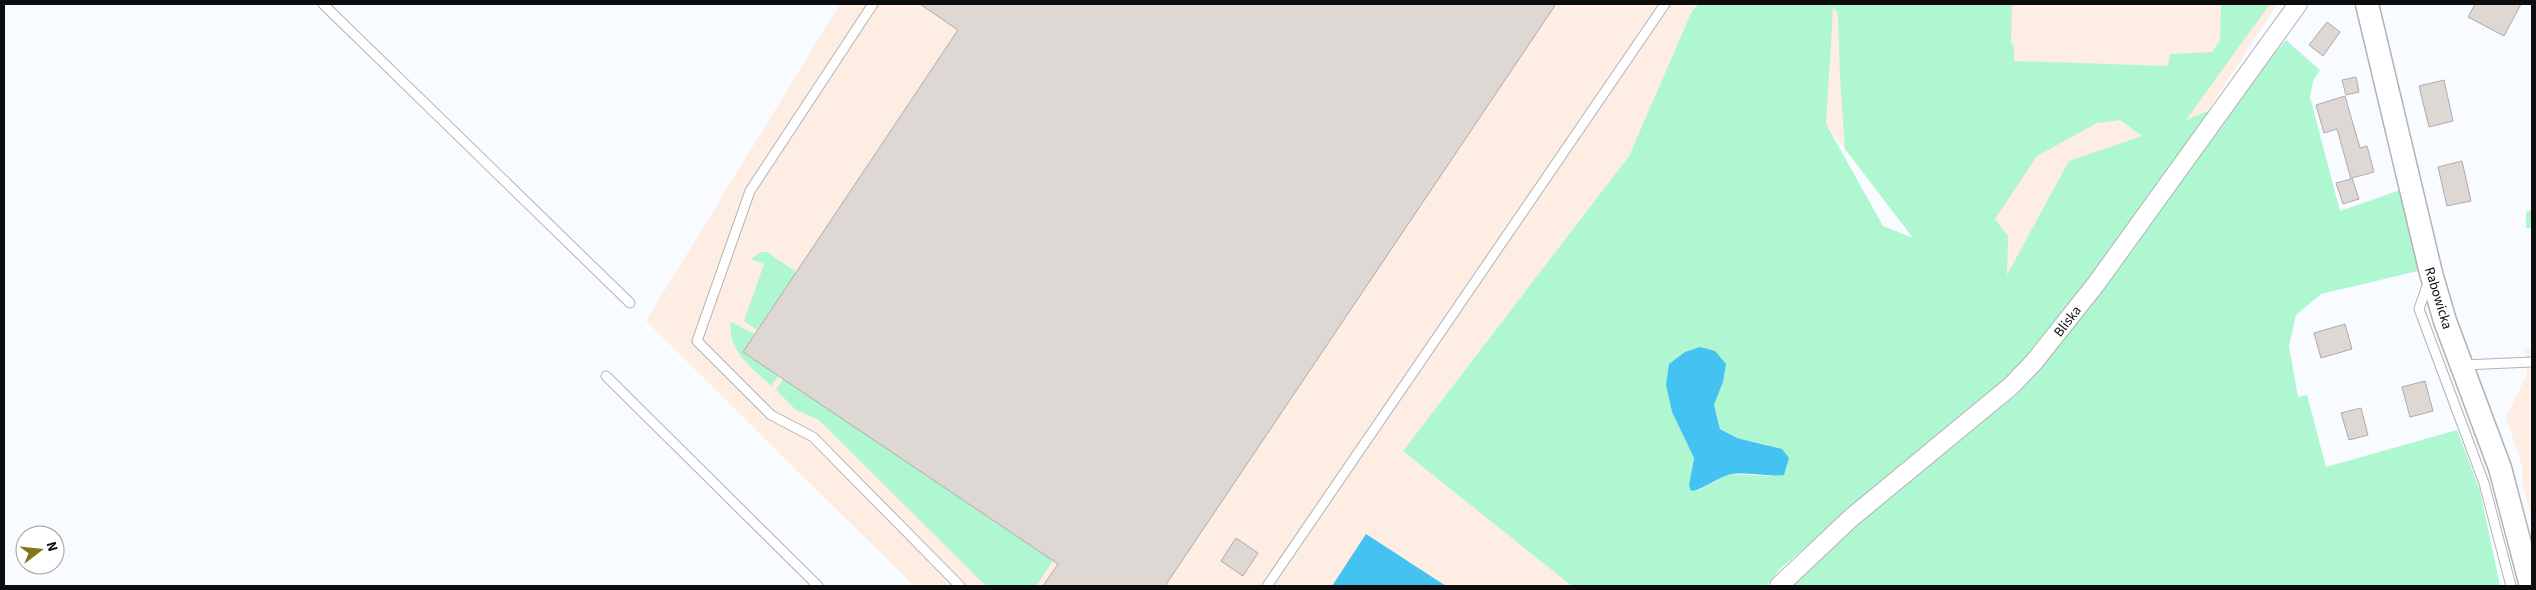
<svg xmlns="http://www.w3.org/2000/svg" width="2536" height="590" viewBox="0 0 2536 590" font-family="'Source Sans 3',sans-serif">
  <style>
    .industrial { fill: #feede2 }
    .green { fill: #aff7d0; fill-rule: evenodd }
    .water { fill: #44c2f1 }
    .building { fill: #ded8d5; stroke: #b0aaa8 }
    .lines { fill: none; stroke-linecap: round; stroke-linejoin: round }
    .service-casing { stroke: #b0b3b7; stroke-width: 11 }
    .minor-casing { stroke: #b0b3b7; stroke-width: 20 }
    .tertiary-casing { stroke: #b0b3b7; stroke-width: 25 }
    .service { stroke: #fff; stroke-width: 9 }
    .minor { stroke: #fff; stroke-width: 18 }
    .tertiary { stroke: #fff; stroke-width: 22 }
    .labels { text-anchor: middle; stroke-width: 4; stroke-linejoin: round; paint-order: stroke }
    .street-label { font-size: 14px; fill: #0b0d0e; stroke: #fff }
  </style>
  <rect width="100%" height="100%" fill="#f8fbff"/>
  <path class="industrial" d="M840 4H1699L1692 11 1629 156 1403 451 1572 586H914L646 321Z
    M1732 4H2277L2185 146 1974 315Z
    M2525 349H2532V519L2522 481V466L2506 417 2527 374Z"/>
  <path class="green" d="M1699 4H2012L2011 42 2014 47V61L2168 66 2170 54 2212 52 2220 40 2221 4H2270L2186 120 2208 111 2228 108 2286 40 2320 70 2313 81 2310 97 2340 211 2400 190 2418 271 2321 294 2296 315 2289 346 2298 397 2307 395 2326 467 2457 430 2480 491 2500 586H1791L1835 544 1914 474 2019 393 2011 374 1781 568 1766 586H1572L1403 451 1629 156 1692 11ZM1833 8 1838 13 1840 78 1845 149 1913 238 1883 226 1826 124ZM2120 120 2142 136 2069 161 2007 275 2008 236 1995 219 2037 156 2097 123ZM1723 382 1714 405 1720 429 1737 438 1768 445 1770 476 1729 474 1699 490 1689 485 1694 458 1672 412 1666 385Z
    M2532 210V228H2526V212Z
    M761 252H767L796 272 757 330 744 321 764 264 751 259Z
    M731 322 755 334 743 352 779 376 771 386C753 368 727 351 731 322Z
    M783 379 1053 561 1036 586H988L982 582 819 420 796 410 776 390Z"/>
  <path class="water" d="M1700 347 1715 351 1726 364 1723 382 1714 405 1720 429 1737 438 1782 449 1789 458 1784 475C1768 477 1739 471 1728 475 1715 479 1705 489 1691 491L1689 485 1694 458 1672 412 1666 385 1669 364 1685 352Z
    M1366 534 1446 586H1332Z"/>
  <path class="building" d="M920 4H1556L1165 586H1043L1058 564 743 352 958 30Z
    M2475 4H2521L2504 36 2468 17Z
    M2327 22 2340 32 2323 56 2309 45Z
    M2356 77 2359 92 2346 95 2342 80Z
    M2444 80 2453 121 2429 127 2419 86Z
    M2345 96 2360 148 2367 146 2374 172 2352 178 2359 199 2343 204 2336 183 2351 179 2337 129 2324 133 2316 105Z
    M2462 161 2471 201 2447 206 2438 167Z
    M2345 324 2352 349 2321 358 2314 333Z
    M2425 381 2433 411 2410 417 2402 387Z
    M2361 408 2368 435 2349 440 2341 413Z
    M1236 538 1258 553 1243 576 1221 561Z"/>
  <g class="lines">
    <g class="service-casing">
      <path id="service" d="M323 4 630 303
        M873 4 750 191 697 341 771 415 813 437 960 586
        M2428 283 2419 309 2484 483 2511 586
        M2463 365 2532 362
        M606 376 818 586
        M1267 586 1665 4"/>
    </g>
    <g class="minor-casing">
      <path id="minor" d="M1779 586 1851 518 2011 386 2034 362 2096 284 2298 4"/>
    </g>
    <g class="tertiary-casing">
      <path id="tertiary" d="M2367 4 2431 273 2445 321 2500 468 2531 586"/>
    </g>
    <use href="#service" class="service"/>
    <use href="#minor" class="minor"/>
    <use href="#tertiary" class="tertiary"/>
  </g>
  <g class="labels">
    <g class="street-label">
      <text transform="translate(2439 298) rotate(73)" y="5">Rabowicka</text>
      <text transform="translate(2067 321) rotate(-52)" y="5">Bliska</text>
    </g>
  </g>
  <rect width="2536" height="590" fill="none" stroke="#0b0d0e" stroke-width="10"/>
  <g transform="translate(40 550) rotate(74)"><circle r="24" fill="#ffffff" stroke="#9d9e9f"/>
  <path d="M0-4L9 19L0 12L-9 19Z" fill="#83761a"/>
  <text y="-8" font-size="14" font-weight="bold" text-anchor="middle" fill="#0b0d0e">N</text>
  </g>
</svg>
